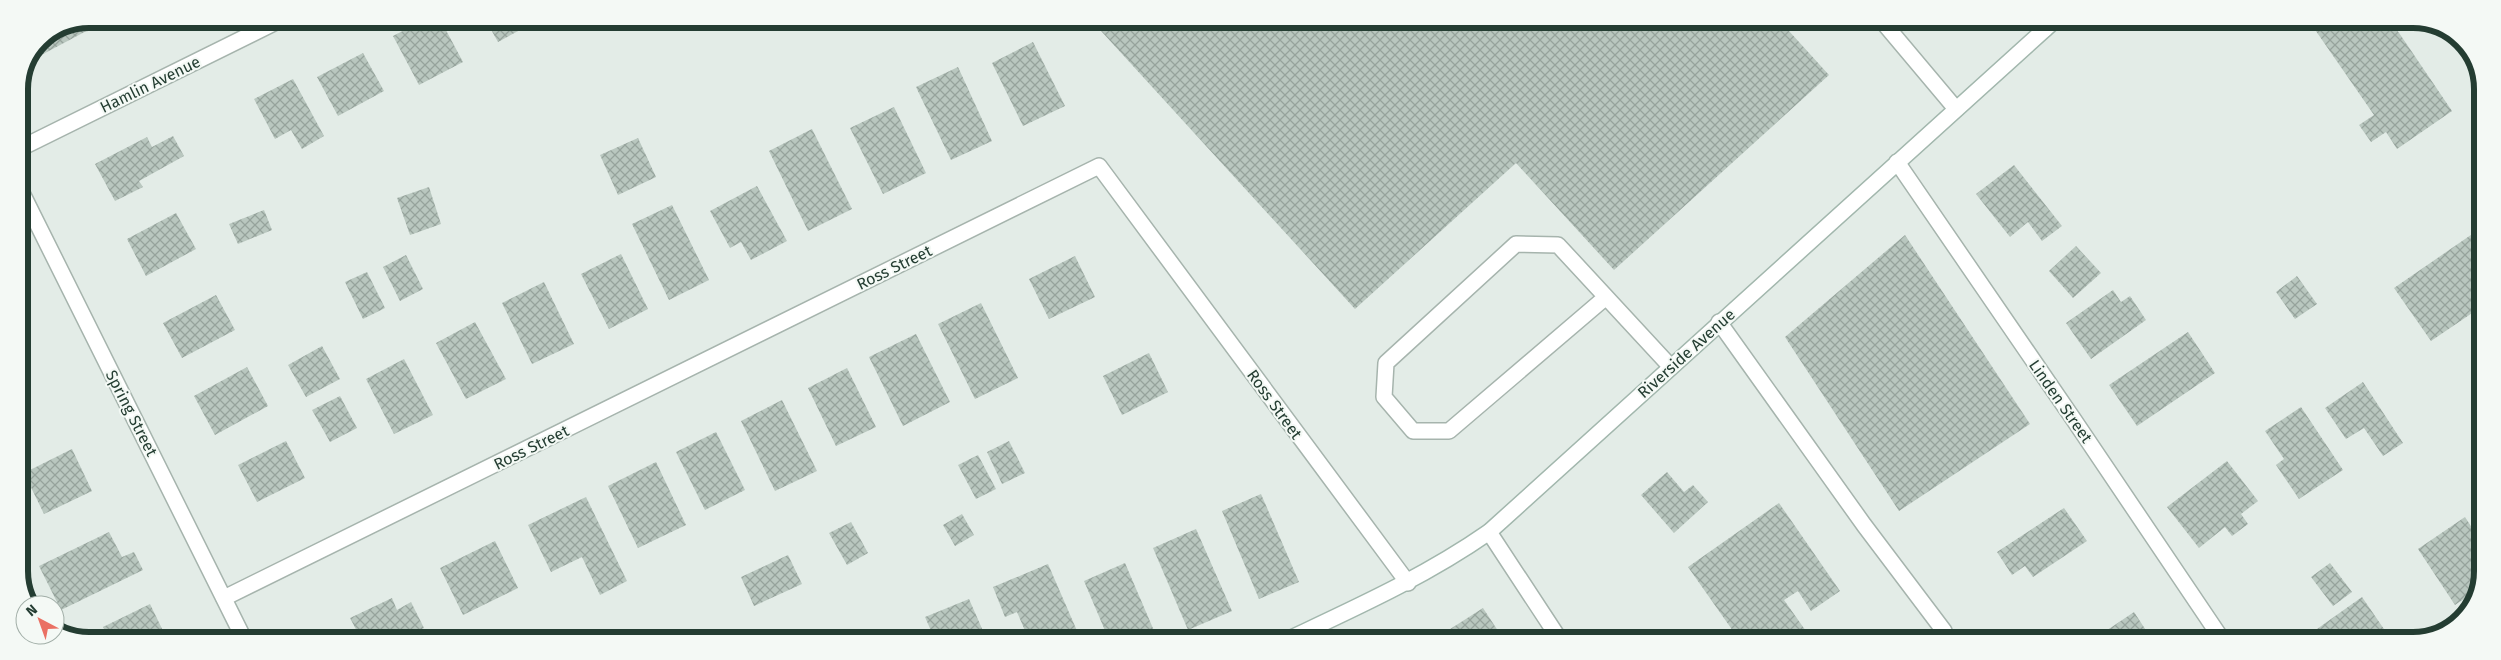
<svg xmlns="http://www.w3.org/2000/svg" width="2501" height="660" viewBox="0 0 2501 660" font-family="'Fira Sans',sans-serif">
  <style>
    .building { fill: url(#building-cross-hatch) }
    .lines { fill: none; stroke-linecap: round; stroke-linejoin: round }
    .service-casing { stroke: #a6b4ad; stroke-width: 18 }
    .minor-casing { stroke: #a6b4ad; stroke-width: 18 }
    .tertiary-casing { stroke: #a6b4ad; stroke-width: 18 }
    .secondary-casing { stroke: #a2b7ad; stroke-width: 18 }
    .service { stroke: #fff; stroke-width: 15 }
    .minor { stroke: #fff; stroke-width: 15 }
    .tertiary { stroke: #fff; stroke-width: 15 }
    .secondary { stroke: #fff; stroke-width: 15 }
    .labels { text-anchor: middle; stroke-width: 4; stroke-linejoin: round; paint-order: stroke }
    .street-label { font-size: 16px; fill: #243d32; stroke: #f4f9f5 }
    .rim { fill: none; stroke: #243d32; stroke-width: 6 }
  </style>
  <defs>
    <pattern id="building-cross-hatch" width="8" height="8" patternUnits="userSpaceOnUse" patternTransform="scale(1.25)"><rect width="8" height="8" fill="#b9c7bf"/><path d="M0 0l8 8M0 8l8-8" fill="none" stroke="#96a39c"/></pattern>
  </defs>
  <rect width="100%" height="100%" fill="#e3ece7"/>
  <path class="building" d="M88 19H109L30 61 39 39Z
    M426 19H440L463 62 419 85 393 36Z
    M485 19H540L498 42Z
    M1091 20H1779L1829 75 1614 270 1516 163 1355 309Z
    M2309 21H2391L2452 111 2397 149 2386 132 2371 142 2359 125 2374 115Z
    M1033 42 1065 106 1023 126 992 63Z
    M363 53 384 91 338 116 317 77Z
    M958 67 992 141 951 160 916 87Z
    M293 79 324 136 302 149 291 130 275 139 254 99Z
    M894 107 926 173 883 194 850 128Z
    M812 129 852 209 808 231 769 151Z
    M173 136 184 156 139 181 143 187 115 201 95 164 147 137 152 147Z
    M638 138 656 177 618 195 600 155Z
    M2014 165 2062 226 2042 241 2028 222 2010 237 1976 194Z
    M757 186 787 241 751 260 741 242 730 248 710 211Z
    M429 187 441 224 410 235 397 198Z
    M672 205 709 280 669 300 632 224Z
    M264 210 272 230 238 244 229 224Z
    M176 213 196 249 146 276 127 239Z
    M2481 228V307L2431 341 2394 288Z
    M1905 235 2030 424 1899 511 1785 337Z
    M2076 246 2101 273 2073 298 2049 271Z
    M621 254 648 309 609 329 581 274Z
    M406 255 423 289 400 301 383 267Z
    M1075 256 1095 297 1049 319 1029 279Z
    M367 272 385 308 363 319 345 282Z
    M2297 276 2317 304 2295 319 2276 292Z
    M544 282 574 344 532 364 502 303Z
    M2113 290 2121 302 2130 296 2146 320 2091 359 2066 323Z
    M216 295 235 330 182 358 163 323Z
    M981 303 1018 378 975 399 938 324Z
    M475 322 506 379 466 399 436 343Z
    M2188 332 2215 373 2137 426 2109 385Z
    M916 334 950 402 903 426 869 357Z
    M322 346 340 379 306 397 288 365Z
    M1149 353 1168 392 1122 415 1103 376Z
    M404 359 433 415 394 434 366 379Z
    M247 367 268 406 215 435 194 396Z
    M847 368 876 427 836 446 808 388Z
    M2363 382 2403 443 2383 456 2364 428 2346 439 2325 408Z
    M340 396 357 428 330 442 312 410Z
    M782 400 817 471 775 491 741 421Z
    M2301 407 2343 470 2299 499 2276 465 2284 459 2265 431Z
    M716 432 745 490 705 510 676 452Z
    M286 441 305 478 257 502 238 465Z
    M1009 441 1025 473 1002 484 987 452Z
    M72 449 92 491 44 514 24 473Z
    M978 455 996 489 976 499 958 465Z
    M2227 461 2258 501 2241 514 2248 524 2232 536 2225 527 2199 548 2167 507Z
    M656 462 686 525 638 548 608 486Z
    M1667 472 1684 492 1693 485 1708 502 1674 533 1641 495Z
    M1261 494 1299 582 1259 599 1222 511Z
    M586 497 627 581 600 595 582 557 551 572 528 525Z
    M1779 503 1840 591 1811 611 1798 591 1784 600 1813 641H1740L1688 567Z
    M2064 508 2087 541 2033 577 2025 566 2012 575 1997 552Z
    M962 514 974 535 955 546 943 525Z
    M2465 517 2480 540V588L2455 605 2418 549Z
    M851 522 868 553 847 565 829 533Z
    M1196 529 1232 611 1188 630 1153 548Z
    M109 532 122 557 134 552 143 570 61 610 39 566Z
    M495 541 518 588 463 615 440 568Z
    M788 555 802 584 754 606 741 577Z
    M1125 563 1158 640H1109L1084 581Z
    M2330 563 2352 592 2333 606 2311 577Z
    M1048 564 1081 640H1029L1017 612 1005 617 993 587Z
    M2362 597 2386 632 2373 641H2300Z
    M392 598 397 610 411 602 424 628 401 639H361L350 618Z
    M969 599 987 640H935L925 617Z
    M150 604 167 639H109L103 627Z
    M1483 608 1504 640H1433Z
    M2134 612 2153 641H2091Z"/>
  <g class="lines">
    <g class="service-casing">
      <path id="service" d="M2038 21 2045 29
        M1606 297 1449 431H1413L1384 397 1386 363 1516 244 1558 245 1670 366
        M1719 322 1864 525 1944 631"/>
    </g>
    <g class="minor-casing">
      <path id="minor" d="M1882 21 1956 109
        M19 149 282 19
        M1897 162 2074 420 2223 641
        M224 598 1099 166 1408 583"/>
    </g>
    <g class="tertiary-casing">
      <path id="tertiary" d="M19 187 244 639
        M1489 532 1560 640"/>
    </g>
    <g class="secondary-casing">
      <path id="secondary" d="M1287 640C1357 607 1426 576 1489 532L2054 21"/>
    </g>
    <use href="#service" class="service"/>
    <use href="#minor" class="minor"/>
    <use href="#tertiary" class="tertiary"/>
    <use href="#secondary" class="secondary"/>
  </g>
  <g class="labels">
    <g class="street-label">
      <text transform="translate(150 84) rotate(-26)" y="6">Hamlin Avenue</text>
      <text transform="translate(894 267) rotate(-26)" y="6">Ross Street</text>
      <text transform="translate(1686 353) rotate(-42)" y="6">Riverside Avenue</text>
      <text transform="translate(2061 401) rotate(55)" y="6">Linden Street</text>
      <text transform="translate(1275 404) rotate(54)" y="6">Ross Street</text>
      <text transform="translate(132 413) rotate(63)" y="6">Spring Street</text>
      <text transform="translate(531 447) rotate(-26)" y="6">Ross Street</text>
    </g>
  </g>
  <path d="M0 0H2501V660H0ZM89 28H2413A61 61 0 0 1 2474 89V571A61 61 0 0 1 2413 632H89A61 61 0 0 1 28 571V89A61 61 0 0 1 89 28Z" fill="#f4f9f5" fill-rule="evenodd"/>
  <path class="rim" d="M89 28H2413A61 61 0 0 1 2474 89V571A61 61 0 0 1 2413 632H89A61 61 0 0 1 28 571V89A61 61 0 0 1 89 28Z"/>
  <g transform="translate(40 620) rotate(319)"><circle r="24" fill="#f4f9f5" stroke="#a1aea7"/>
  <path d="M0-4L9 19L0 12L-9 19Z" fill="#ea7063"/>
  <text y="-8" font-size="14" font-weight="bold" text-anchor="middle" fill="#243d32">N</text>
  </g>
</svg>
